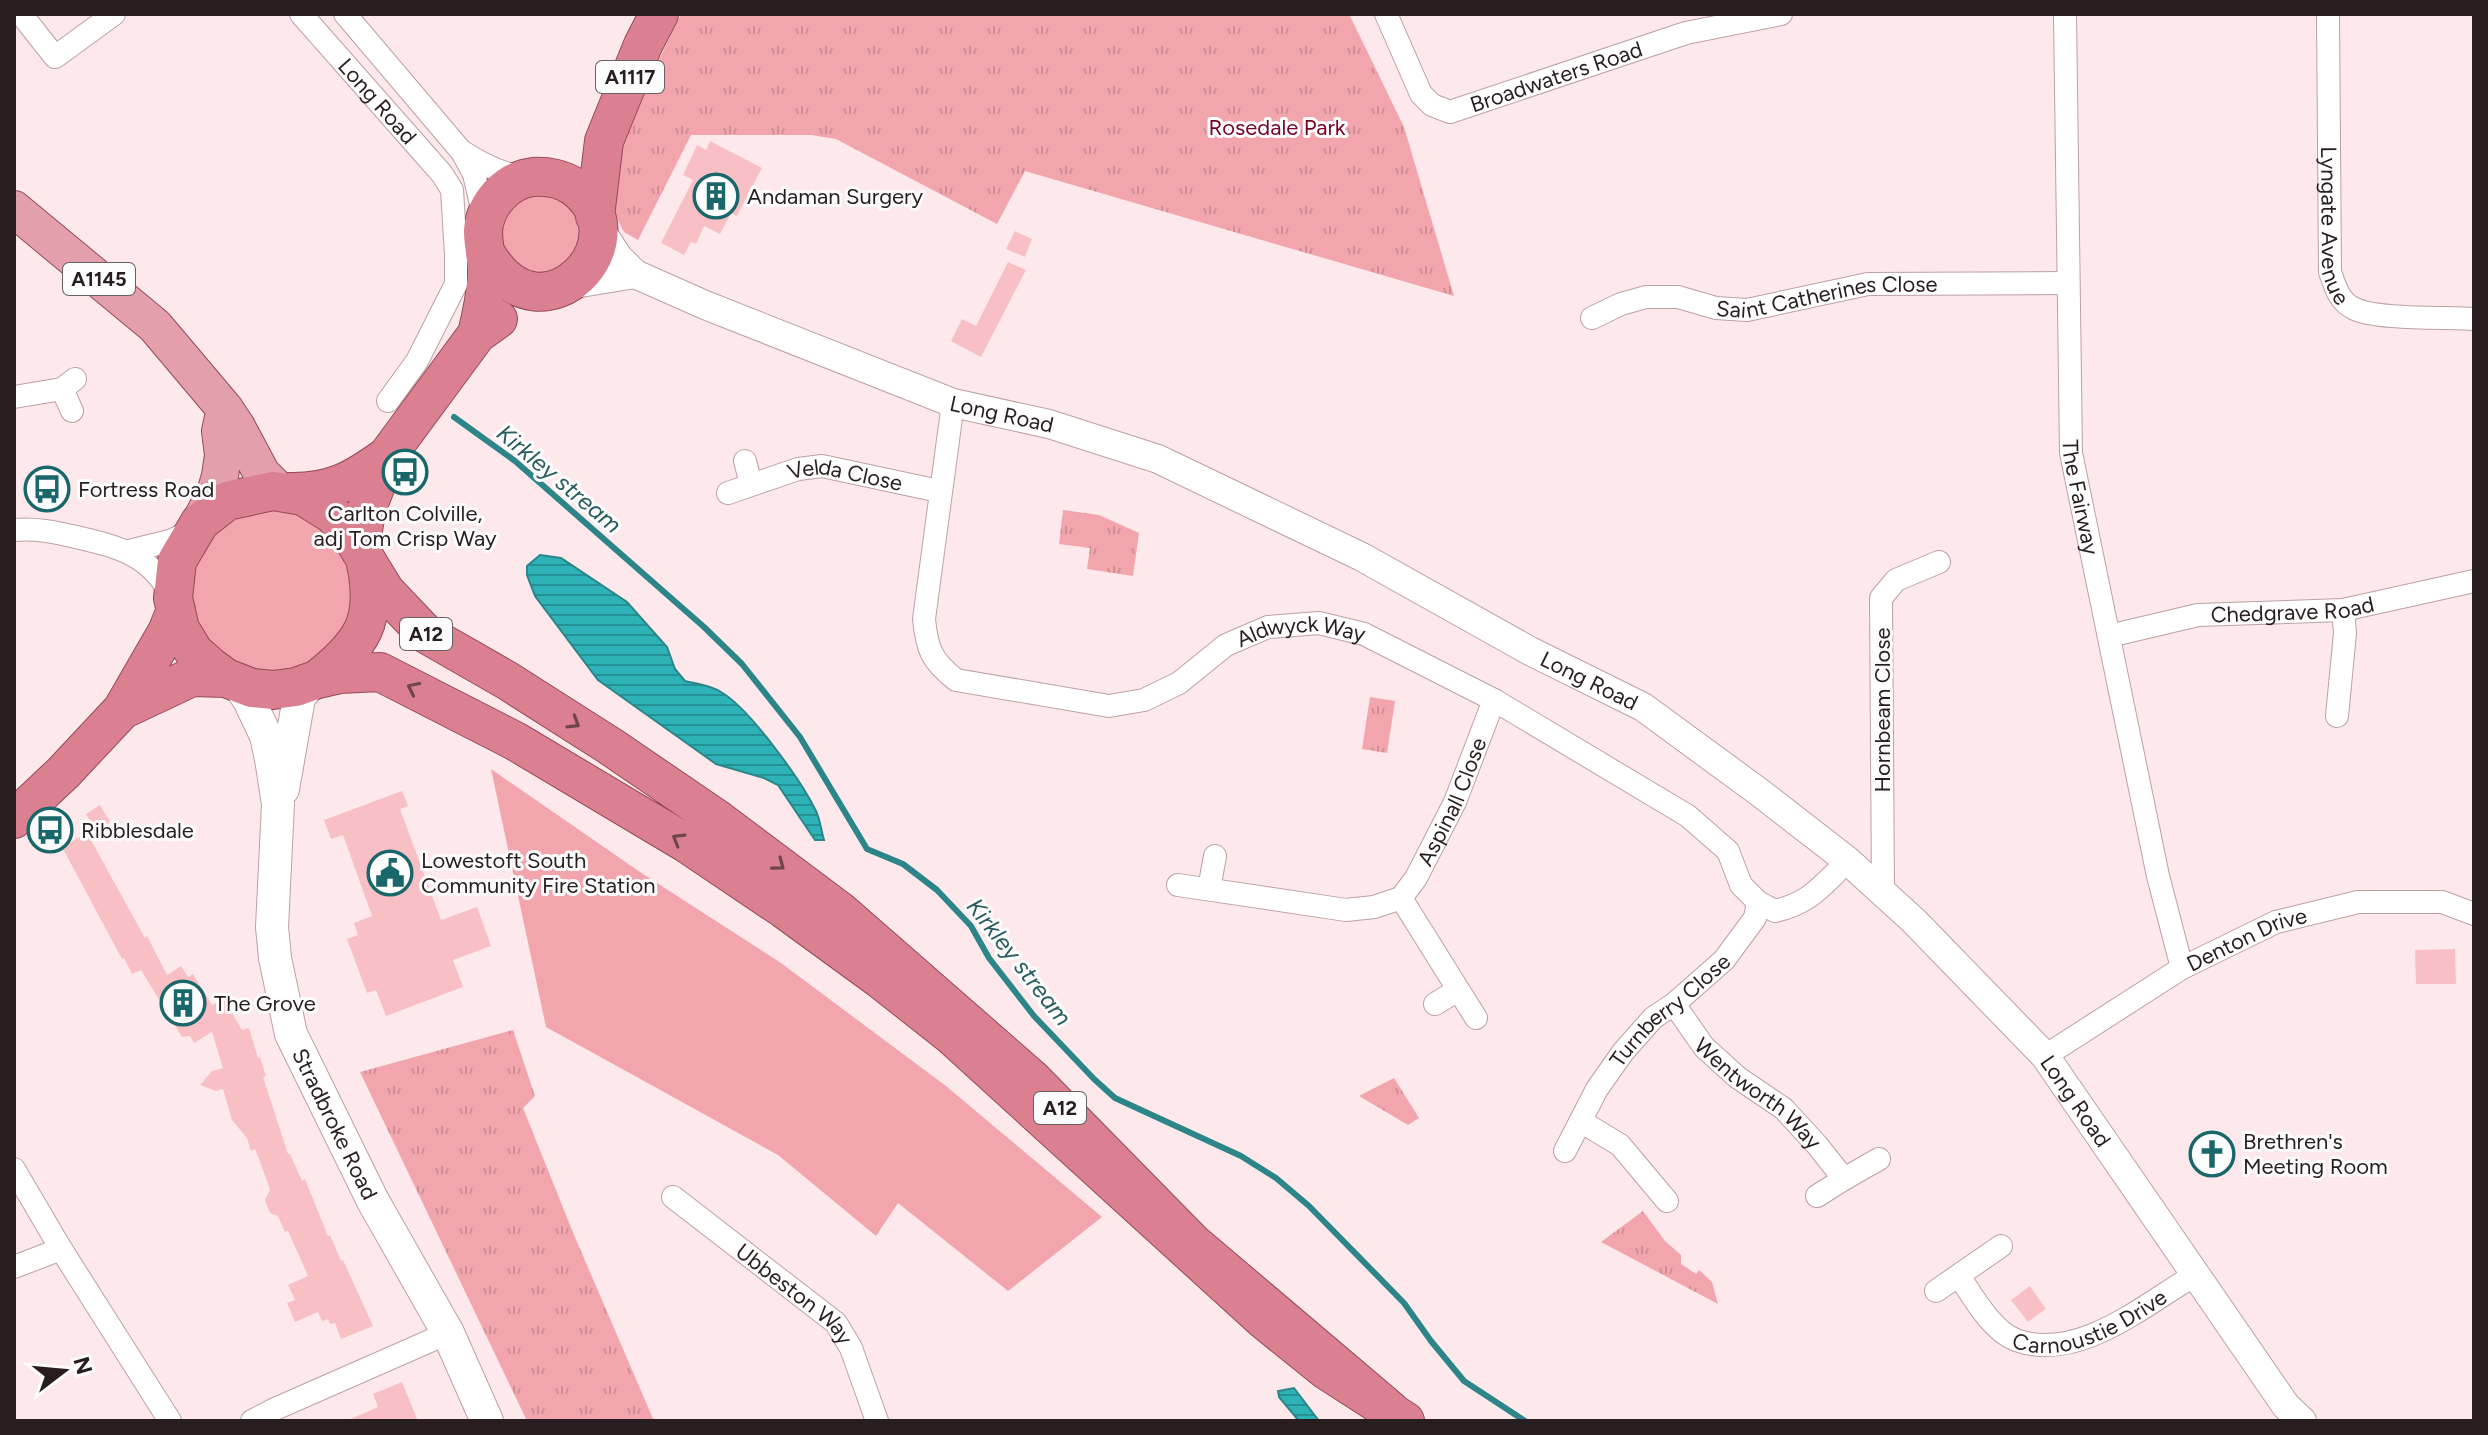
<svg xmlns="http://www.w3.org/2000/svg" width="2488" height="1435" viewBox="0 0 2488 1435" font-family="Figtree,sans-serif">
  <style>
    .green { fill: #f3a5ae }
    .park { fill: url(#park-tufts) }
    .water { fill: url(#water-rules); stroke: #2c8689; stroke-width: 2 }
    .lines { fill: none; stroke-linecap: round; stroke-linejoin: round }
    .stream { stroke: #2c8689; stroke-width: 6 }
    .building { fill: #f8c0c5 }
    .minor-casing { stroke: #bda0a3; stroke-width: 24 }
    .tertiary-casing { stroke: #bda0a3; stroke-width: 30 }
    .secondary-casing { stroke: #bda0a3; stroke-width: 34 }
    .primary-casing { stroke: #964a56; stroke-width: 38 }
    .trunk-casing { stroke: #964a56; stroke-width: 40 }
    .minor { stroke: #fff; stroke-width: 22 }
    .tertiary { stroke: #fff; stroke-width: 28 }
    .secondary { stroke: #fff; stroke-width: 32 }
    .primary { stroke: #e3a0ac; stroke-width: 36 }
    .trunk { stroke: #da8090; stroke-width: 38 }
    .oneway { stroke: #70454c }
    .labels { text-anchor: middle; stroke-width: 6; stroke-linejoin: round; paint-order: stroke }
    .shield { fill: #fcfcfc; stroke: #686161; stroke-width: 2 }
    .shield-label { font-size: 20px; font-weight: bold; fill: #291e1f }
    .street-label { font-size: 22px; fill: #291e1f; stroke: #fcfcfc }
    .park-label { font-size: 22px; fill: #730328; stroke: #fcfcfc }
    .poi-label { font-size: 22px; fill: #291e1f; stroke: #fcfcfc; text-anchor: start }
    .water-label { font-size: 24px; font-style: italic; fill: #285c5e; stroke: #fcfcfc }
  </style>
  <defs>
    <pattern id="park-tufts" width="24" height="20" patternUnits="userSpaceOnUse" patternTransform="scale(2)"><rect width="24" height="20" fill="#f3a5ae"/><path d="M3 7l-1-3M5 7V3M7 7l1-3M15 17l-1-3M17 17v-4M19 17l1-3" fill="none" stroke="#d08e95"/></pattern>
    <pattern id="water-rules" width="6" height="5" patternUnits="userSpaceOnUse" patternTransform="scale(2)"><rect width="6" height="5" fill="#2db3b7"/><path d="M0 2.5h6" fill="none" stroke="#269194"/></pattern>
  </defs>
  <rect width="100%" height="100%" fill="#fde9eb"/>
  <path class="green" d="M559 193 585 225 574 265 534 278 501 253 503 212 517 196Z
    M189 591a82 82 0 1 1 164 0a82 82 0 1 1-164 0Z
    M491 769 640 872 781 963 946 1086 1102 1217 1008 1291 898 1203 876 1236 778 1155 546 1027Z"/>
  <path class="park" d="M681 14H1349L1404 127 1454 296 1025 171 997 224 836 139 811 135H691L638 240 624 232 612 209 623 135Z
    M1063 510 1099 515 1139 533 1133 576 1087 569 1090 548 1059 544Z
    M1370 697 1395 701 1387 753 1362 749Z
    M513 1030 535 1096 523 1108 574 1235 654 1421H527L360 1072Z
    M1394 1078 1419 1118 1408 1125 1359 1096Z
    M1643 1211 1665 1241 1681 1255V1264L1696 1274 1699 1270 1712 1282 1718 1304 1601 1242Z"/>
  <path class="water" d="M540 555 561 558 627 602 667 647 675 669 685 681C697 684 710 685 721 692 749 708 800 779 815 809 820 818 821 830 824 840H815L778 785 764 778 716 764 598 680 535 596 527 575V566Z
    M1294 1388 1319 1421H1299L1279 1397 1278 1391Z"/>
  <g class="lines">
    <path class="stream" d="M454 417 515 461 704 627 742 664 800 737 867 849 903 864 937 890 971 926 989 958 1034 1016 1094 1079 1115 1098 1241 1156 1276 1178 1309 1206 1404 1303 1431 1341 1464 1381 1525 1421"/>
  </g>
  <path class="building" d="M710 141 762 168 737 216 731 213 720 234 704 226 696 244 691 242 684 255 661 243 693 180 683 175 697 145 706 150Z
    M1015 231 1032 239 1025 257 1006 249Z
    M1008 262 1026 270 981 357 951 341 962 319 976 326Z
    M402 791 408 806 400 809 441 920 477 907 491 946 453 960 463 987 386 1016 376 990 367 993 347 939 358 935 354 923 372 916 343 835 331 839 324 820Z
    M100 805 110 822 96 830 86 814Z
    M87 833 145 938 147 936 167 975 181 966 188 977 193 974 212 1005 224 999 242 1030 249 1028 258 1058 260 1057 266 1076 263 1077 288 1154H290L302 1181 305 1179 328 1236 330 1235 341 1261 343 1260 373 1326 341 1339 335 1323 330 1324 328 1319 322 1321 318 1312 295 1322 287 1303 295 1300 288 1285 308 1276 288 1231 285 1232 278 1216 270 1213 265 1200 270 1190 266 1178 255 1149 251 1151 247 1138 232 1120 223 1089 216 1091 200 1085 212 1071 223 1068 212 1032 194 1043 190 1036 182 1037 141 970 132 974 124 958 122 959 62 847Z
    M2455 949 2456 984H2416L2415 950Z
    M2030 1286 2046 1309 2028 1322 2011 1300Z
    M402 1382 418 1421H346L378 1407 373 1394Z"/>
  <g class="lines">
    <g class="minor-casing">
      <g id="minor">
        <path d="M21 14 55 57 114 14"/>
        <path id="s1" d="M301 14 442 174 452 190 456 255V284L417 361 388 401"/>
        <path d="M345 14 462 152 474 174 484 217"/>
        <path id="s2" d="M1386 14 1421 94 1432 105 1450 112 1686 33 1781 14"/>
        <path id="s3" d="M2065 14 2071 453 2158 876 2182 968"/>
        <path id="s4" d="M2328 14 2330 272C2335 286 2339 301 2353 308 2374 320 2447 317 2474 319"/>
        <path d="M463 152C483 165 503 175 527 178"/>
        <path id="s5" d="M1592 318 1621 304 1646 297H1678L1716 308 1747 310 1868 284 2068 283"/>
        <path d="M62 389 72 411"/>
        <path d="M14 397 62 389 75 379"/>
        <path id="s6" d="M953 403 924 619C927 650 932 661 956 680L1109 706 1144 700 1179 683 1226 645 1268 627 1319 623 1364 634 1494 700 1688 816 1728 851 1741 885 1758 902 1775 911C1811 903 1822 885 1848 861"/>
        <path d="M745 461 751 484"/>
        <path id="s7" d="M728 493 798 469 822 466 939 491"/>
        <path d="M14 530C35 528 55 532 76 537 120 547 151 555 173 598"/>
        <path d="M129 551 170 541 192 531"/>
        <path id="s8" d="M2109 636 2198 615 2343 610 2474 581"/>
        <path d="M2337 716 2345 633 2343 610"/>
        <path id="s9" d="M1178 885 1346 910 1374 907 1401 898 1416 878 1455 802 1494 700"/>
        <path d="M1209 889 1215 856"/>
        <path d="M1883 892 1881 598 1896 580 1939 562"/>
        <path d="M1401 898 1476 1018"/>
        <path d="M1435 1004 1458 990"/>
        <path id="s10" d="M1674 1004 1704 1047 1737 1077 1784 1109 1817 1145 1844 1179 1879 1159"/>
        <path id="s11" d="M2045 1056 2182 968 2276 922 2358 902H2442L2474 914"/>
        <path d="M1582 1122 1620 1145 1667 1201"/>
        <path id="s12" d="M1565 1151 1597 1089 1623 1052 1653 1018 1674 1004 1724 960 1755 918 1758 902"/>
        <path d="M14 1169 61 1249 170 1421"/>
        <path d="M1817 1196 1844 1179"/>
        <path id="s13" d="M673 1197 836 1323 851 1348 877 1421"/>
        <path d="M14 1267 61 1249"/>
        <path id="s14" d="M1959 1276C1973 1297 1992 1331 2016 1340 2078 1363 2145 1304 2195 1275"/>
        <path d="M1936 1291 2001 1246"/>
        <path d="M252 1421 275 1409 448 1333"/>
      </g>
    </g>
    <g class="tertiary-casing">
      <g id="tertiary">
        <path id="s15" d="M598 226 618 257 635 274 705 305 953 403 1049 424 1158 459 1362 557 1530 651 1643 707 1759 792 1848 861 1914 921 2045 1056 2286 1406 2302 1421"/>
        <path d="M568 285 635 274"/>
      </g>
    </g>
    <g class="secondary-casing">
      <g id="secondary">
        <path id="s16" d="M236 681 249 700 266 736 271 759 278 804 272 927 275 958 291 1034 373 1201 448 1333 487 1421"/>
        <path d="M283 789 299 698 311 682"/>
      </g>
    </g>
    <g class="primary-casing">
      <path id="primary" d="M14 209 155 326 225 409 237 427 262 474 280 492
        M200 522 215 493 220 476 223 455 220 431 225 409"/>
    </g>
    <g class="trunk-casing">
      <path id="trunk" d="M595 216 604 141 643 45 659 14
        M477 334C482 314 486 294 487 274 487 259 483 245 483 231 485 204 507 180 533 177 547 176 563 179 574 187 646 239 542 349 487 255
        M289 492C332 493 354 480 387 456
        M360 550 366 511 387 456 477 334 498 319
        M318 679C362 644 378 621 366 564
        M122 710 192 677 226 678
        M14 819 63 773 122 710 167 632 176 610
        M1391 1411 1193 1243 1032 1079 841 912 717 819 610 746 508 681 426 634 385 591 349 532 332 514 303 496 273 491 227 501 200 522 177 561 173 598 180 629 194 652 211 667 226 678 252 688 273 690 296 687 318 679 340 674 380 672 515 741 686 843 784 909 880 979 951 1035 1264 1320 1326 1370 1405 1421"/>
    </g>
    <use href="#minor" class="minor"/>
    <use href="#tertiary" class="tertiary"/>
    <use href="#secondary" class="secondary"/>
    <use href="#primary" class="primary"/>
    <use href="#trunk" class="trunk"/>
  </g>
  <defs><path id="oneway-chevron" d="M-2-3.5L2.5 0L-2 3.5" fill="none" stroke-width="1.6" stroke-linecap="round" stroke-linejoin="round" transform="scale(2)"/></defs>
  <g class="oneway">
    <use href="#oneway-chevron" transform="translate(413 688) rotate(-154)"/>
    <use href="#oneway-chevron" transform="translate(574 723) rotate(32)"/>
    <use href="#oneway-chevron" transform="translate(678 839) rotate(-149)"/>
    <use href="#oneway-chevron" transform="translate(779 865) rotate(37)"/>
  </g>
  <defs>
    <g id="building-ring" transform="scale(2.3)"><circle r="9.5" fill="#fcfcfc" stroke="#19676a" stroke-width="1.5"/><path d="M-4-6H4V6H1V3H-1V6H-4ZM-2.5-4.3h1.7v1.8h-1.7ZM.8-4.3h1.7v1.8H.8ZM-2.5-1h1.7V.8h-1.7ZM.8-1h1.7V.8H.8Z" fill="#19676a"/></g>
    <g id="bus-ring" transform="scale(2.3)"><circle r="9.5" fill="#fcfcfc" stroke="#19676a" stroke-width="1.5"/><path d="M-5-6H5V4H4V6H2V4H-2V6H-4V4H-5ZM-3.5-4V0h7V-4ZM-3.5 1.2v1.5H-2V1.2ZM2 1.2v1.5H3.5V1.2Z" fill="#19676a"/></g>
    <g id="civic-ring" transform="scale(2.3)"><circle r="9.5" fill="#fcfcfc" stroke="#19676a" stroke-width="1.5"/><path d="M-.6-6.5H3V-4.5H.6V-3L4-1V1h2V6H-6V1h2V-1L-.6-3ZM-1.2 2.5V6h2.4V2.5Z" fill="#19676a"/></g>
    <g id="church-ring" transform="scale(2.3)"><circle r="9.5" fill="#fcfcfc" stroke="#19676a" stroke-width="1.5"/><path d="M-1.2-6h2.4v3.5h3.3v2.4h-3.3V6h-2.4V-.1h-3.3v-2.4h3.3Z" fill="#19676a"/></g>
  </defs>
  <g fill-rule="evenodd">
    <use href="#building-ring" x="716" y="196"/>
    <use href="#bus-ring" x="405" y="472"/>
    <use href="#bus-ring" x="47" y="489"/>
    <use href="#bus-ring" x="50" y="830"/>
    <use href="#civic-ring" x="390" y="873"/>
    <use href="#building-ring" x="183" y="1003"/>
    <use href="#church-ring" x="2212" y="1154"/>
  </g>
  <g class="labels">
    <g class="shield">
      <rect x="596" y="61" width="68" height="32" rx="6"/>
      <rect x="63" y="263" width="72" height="32" rx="6"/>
      <rect x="400" y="618" width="52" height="32" rx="6"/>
      <rect x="1034" y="1092" width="52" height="32" rx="6"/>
    </g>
    <g class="shield-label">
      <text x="630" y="84">A1117</text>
      <text x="99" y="286">A1145</text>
      <text x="426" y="641">A12</text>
      <text x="1060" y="1115">A12</text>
    </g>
    <g class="street-label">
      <text dy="8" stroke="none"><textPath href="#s2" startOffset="234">Broadwaters Road</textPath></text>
      <text dy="8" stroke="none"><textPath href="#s1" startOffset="116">Long Road</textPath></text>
      <text dy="8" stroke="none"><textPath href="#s4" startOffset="212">Lyngate Avenue</textPath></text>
      <text dy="8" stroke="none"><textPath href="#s5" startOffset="242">Saint Catherines Close</textPath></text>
      <text dy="8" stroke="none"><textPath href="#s15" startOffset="454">Long Road</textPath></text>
      <text dy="8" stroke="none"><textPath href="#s7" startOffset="122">Velda Close</textPath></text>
      <text dy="8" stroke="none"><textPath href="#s3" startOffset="484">The Fairway</textPath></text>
      <text dy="8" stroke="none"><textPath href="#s8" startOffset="186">Chedgrave Road</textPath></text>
      <text dy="8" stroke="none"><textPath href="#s6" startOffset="658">Aldwyck Way</textPath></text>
      <text dy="8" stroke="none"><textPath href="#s15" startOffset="1102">Long Road</textPath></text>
      <text transform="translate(1882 710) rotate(-90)" y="8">Hornbeam Close</text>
      <text dy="8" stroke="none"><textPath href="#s9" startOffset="336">Aspinall Close</textPath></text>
      <text dy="8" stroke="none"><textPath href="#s11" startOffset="234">Denton Drive</textPath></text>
      <text dy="8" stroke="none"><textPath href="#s12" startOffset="178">Turnberry Close</textPath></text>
      <text dy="8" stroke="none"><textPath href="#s10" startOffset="124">Wentworth Way</textPath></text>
      <text dy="8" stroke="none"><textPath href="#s15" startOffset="1750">Long Road</textPath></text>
      <text dy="8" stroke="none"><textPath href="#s16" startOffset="464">Stradbroke Road</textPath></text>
      <text dy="8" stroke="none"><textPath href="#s13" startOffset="156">Ubbeston Way</textPath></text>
      <text dy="8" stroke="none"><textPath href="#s14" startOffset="166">Carnoustie Drive</textPath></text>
    </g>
    <g class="park-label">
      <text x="1277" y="135">Rosedale Park</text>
    </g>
    <g class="poi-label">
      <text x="747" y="204">Andaman Surgery</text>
      <text x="78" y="497">Fortress Road</text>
      <text x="405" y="521" text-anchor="middle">Carlton Colville,<tspan x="405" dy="25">adj Tom Crisp Way</tspan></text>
      <text x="81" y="838">Ribblesdale</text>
      <text x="421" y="868">Lowestoft South<tspan x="421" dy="25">Community Fire Station</tspan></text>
      <text x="214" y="1011">The Grove</text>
      <text x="2243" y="1149">Brethren's<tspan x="2243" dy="25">Meeting Room</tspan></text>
    </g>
    <g class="water-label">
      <text transform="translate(559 479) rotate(40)" y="8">Kirkley stream</text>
      <text transform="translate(1019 962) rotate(52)" y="8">Kirkley stream</text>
    </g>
  </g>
  <rect width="2488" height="1435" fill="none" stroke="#291e1f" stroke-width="32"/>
  <g transform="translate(64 1371) rotate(74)" stroke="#fcfcfc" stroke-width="6" paint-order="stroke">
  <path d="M0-6L14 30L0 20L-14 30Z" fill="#291e1f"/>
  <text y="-12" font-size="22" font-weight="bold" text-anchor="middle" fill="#291e1f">N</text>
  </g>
</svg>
